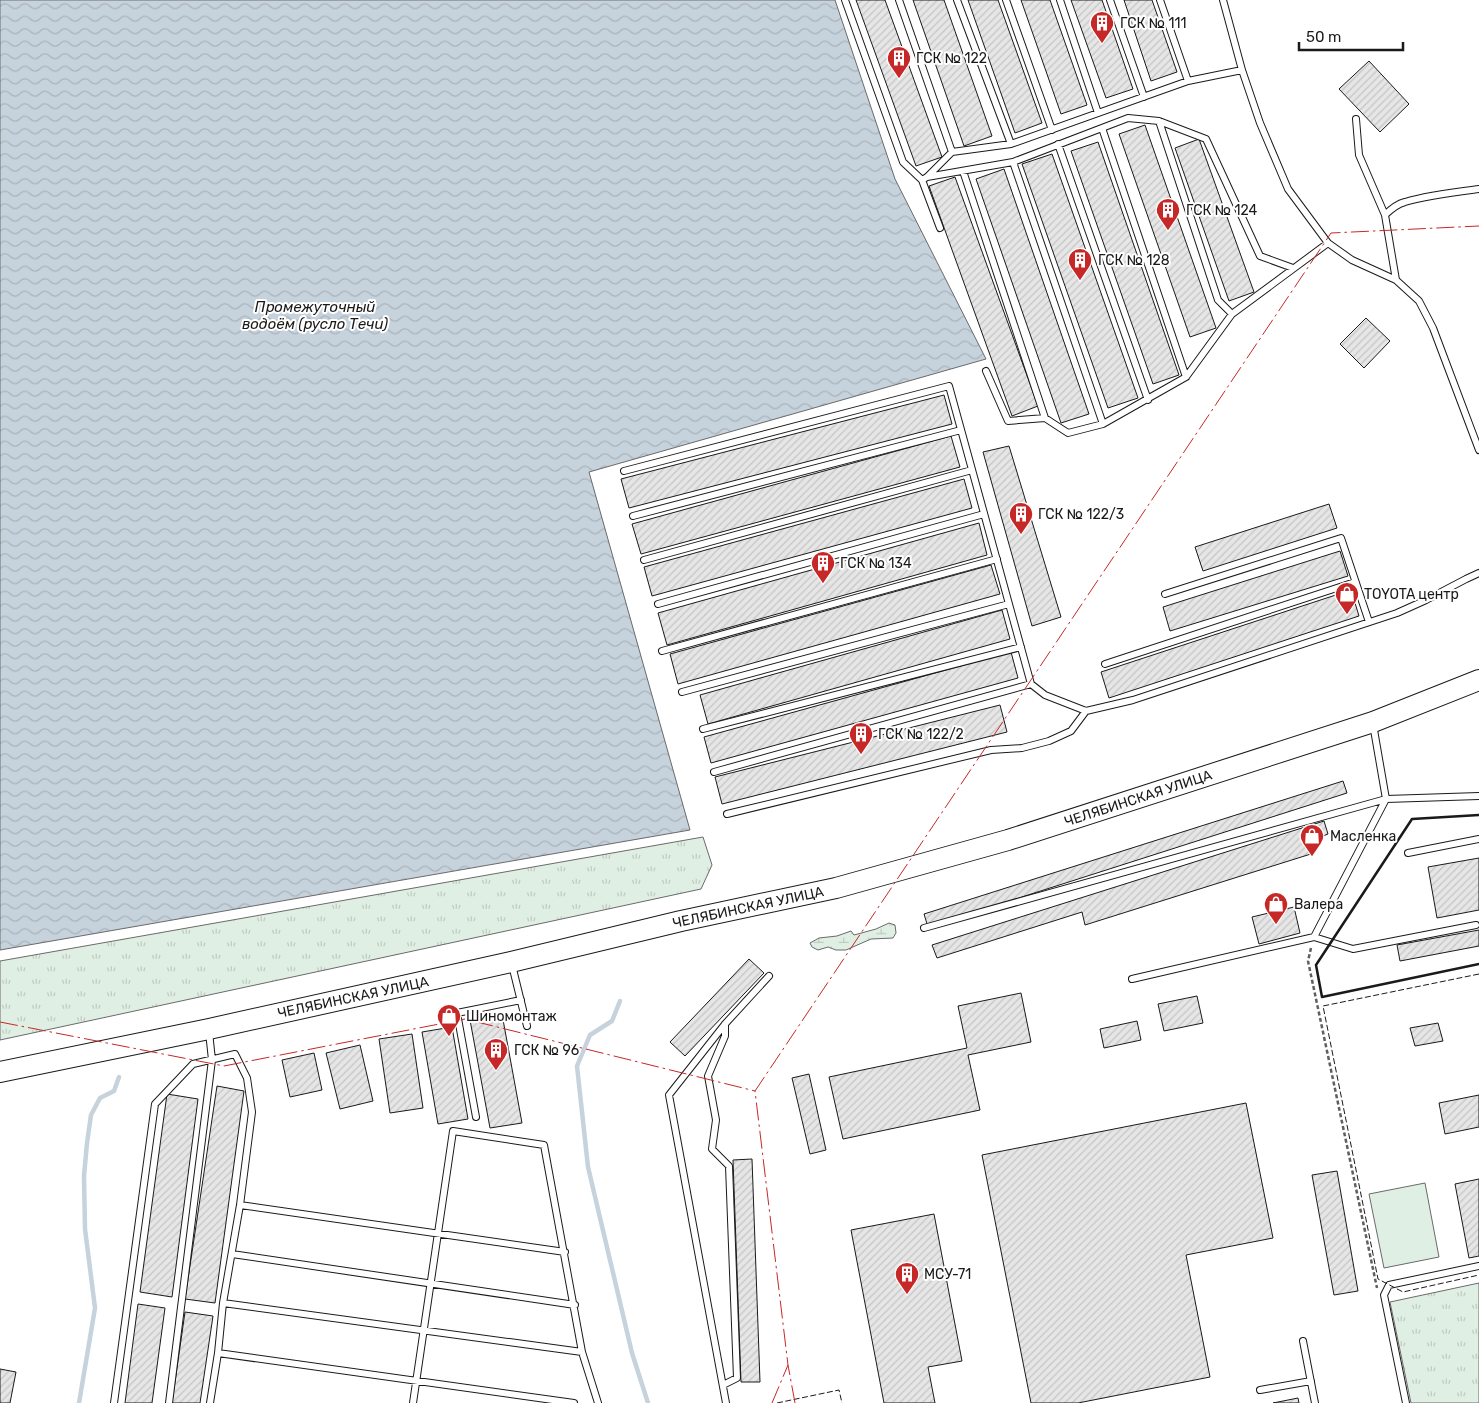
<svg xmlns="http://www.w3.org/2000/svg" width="1479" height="1403" viewBox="0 0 1479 1403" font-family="Rubik,sans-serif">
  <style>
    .grass { fill: url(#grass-tufts); stroke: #6a6a6a }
    .wetland { fill: url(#wetland-marsh); stroke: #6a6a6a }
    .pitch { fill: #e0efe3; stroke: #6a6a6a }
    .water { fill: url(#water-waves); stroke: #6a6a6a }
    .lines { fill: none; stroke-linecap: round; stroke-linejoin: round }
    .stream { stroke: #c6d2dc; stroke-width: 4.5 }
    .building { fill: url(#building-hatch); stroke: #1a1a1a }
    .service-casing { stroke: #1a1a1a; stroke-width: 8 }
    .primary-casing { stroke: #1a1a1a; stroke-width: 22 }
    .path { stroke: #5f5f5f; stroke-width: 2.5; stroke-dasharray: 4 2.5; stroke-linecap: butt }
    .service { stroke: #fff; stroke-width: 6 }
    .primary { stroke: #fff; stroke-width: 20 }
    .fence { stroke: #1a1a1a; stroke-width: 1; stroke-dasharray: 6 2.5; stroke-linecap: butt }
    .wall { stroke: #1a1a1a; stroke-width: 2.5 }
    .power { stroke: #c62828; stroke-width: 1; stroke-dasharray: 18 4 2.5 4; stroke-linecap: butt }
    .labels { text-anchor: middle; stroke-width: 4; stroke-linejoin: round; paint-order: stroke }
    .poi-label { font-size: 14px; fill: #1a1a1a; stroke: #fff; text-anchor: start }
    .street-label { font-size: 14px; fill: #1a1a1a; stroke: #fff }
    .water-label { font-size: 15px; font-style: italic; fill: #1a1a1a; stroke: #fff }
  </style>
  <defs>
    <pattern id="grass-tufts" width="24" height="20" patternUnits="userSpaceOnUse" patternTransform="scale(1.25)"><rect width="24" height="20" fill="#e0efe3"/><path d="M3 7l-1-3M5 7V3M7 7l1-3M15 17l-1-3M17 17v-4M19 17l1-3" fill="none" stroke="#c0ccc2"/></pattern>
    <pattern id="wetland-marsh" width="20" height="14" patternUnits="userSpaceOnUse" patternTransform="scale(1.25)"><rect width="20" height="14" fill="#e0efe3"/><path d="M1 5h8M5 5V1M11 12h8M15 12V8" fill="none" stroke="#c0ccc2"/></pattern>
    <pattern id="water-waves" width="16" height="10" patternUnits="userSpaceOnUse" patternTransform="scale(1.25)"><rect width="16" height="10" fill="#c6d2dc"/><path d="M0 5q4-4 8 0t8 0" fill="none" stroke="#aab4bc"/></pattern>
    <pattern id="building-hatch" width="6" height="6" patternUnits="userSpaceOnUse" patternTransform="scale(1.25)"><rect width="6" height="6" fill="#e6e6e6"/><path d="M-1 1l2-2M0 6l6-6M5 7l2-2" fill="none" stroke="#c5c5c5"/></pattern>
  </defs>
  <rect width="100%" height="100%" fill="#fff"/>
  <path class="grass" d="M703 837 712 865 701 889 0 1040V961Z
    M1479 1283V1403H1411L1390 1302Z"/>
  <path class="wetland" d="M889 923 895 925 896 933 893 938 871 939 846 950H836L828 947 818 950 812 947 810 943 819 938 837 936 851 931 854 935 876 929Z"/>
  <path class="pitch" d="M1425 1183 1439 1257 1384 1268 1369 1194Z"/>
  <path class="water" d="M0 0H835L895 179 986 359 589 472 690 830 0 950Z"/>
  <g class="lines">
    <path class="stream" d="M620 1001 612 1021 590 1035 577 1066 588 1167 632 1353 648 1403
      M79 1403 95 1308 85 1229 84 1176 87 1143 91 1115 100 1098 114 1091 119 1077"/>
  </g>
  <path class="building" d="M856 0H885L942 157 916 166Z
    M913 0H944L992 136 964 146Z
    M968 0H998L1042 123 1015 133Z
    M1021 0H1050L1087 105 1061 114Z
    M1071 0H1102L1133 89 1106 98Z
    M1124 0H1152L1177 72 1151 81Z
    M1369 61 1409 104 1380 132 1339 89Z
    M1145 125 1216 328 1190 337 1119 134Z
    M1199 139 1254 292 1229 301 1175 148Z
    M1098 142 1179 375 1153 384 1071 151Z
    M1052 154 1138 398 1108 408 1022 164Z
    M1004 169 1089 414 1061 423 976 179Z
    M955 177 1038 406 1012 416 929 186Z
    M1366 318 1390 341 1364 368 1340 344Z
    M944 395 952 424 629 508 621 479Z
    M951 436 960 467 641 554 632 524Z
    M1009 446 1061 617 1032 626 983 452Z
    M964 479 972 508 652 596 644 567Z
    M1329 504 1337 528 1203 571 1195 547Z
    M979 523 987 555 667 645 658 613Z
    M1340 551 1348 576 1170 631 1163 607Z
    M991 565 1000 594 678 684 670 654Z
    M1351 590 1359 616 1109 698 1101 672Z
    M1002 610 1010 639 708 724 700 695Z
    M1011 652 1018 678 711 763 704 737Z
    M1000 705 1007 732 722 804 715 777Z
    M1343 781 1347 793 928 927 924 914Z
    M1324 821 1328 834 1311 841 1314 853 1085 925 1082 912 937 958 932 945Z
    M1479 858V910L1437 918 1428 867Z
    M1294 907 1300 933 1259 944 1252 917Z
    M1479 930V946L1400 961 1397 945Z
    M749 959 764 973 685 1056 670 1042Z
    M1021 993 1031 1042 968 1055 980 1110 843 1139 829 1077 967 1048 958 1006Z
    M1197 996 1203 1023 1164 1031 1158 1004Z
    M502 1014 522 1123 490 1128 470 1020Z
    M1137 1021 1141 1040 1104 1048 1100 1029Z
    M1438 1023 1443 1041 1415 1046 1410 1028Z
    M452 1027 468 1119 438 1124 422 1032Z
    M412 1034 423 1108 390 1113 379 1039Z
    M360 1045 373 1101 340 1109 326 1053Z
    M314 1053 322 1090 290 1097 282 1060Z
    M809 1074 826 1150 810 1154 792 1078Z
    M217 1086 244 1091 215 1303 185 1299Z
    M167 1094 198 1099 172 1297 140 1292Z
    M1479 1095V1127L1445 1134 1439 1103Z
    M1246 1103 1273 1238 1186 1255 1210 1377 1078 1403H1031L982 1155Z
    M752 1159 760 1382H741L733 1160Z
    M1337 1171 1358 1291 1334 1295 1312 1175Z
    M1479 1179V1256L1469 1258 1455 1184Z
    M934 1214 962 1361 928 1367 935 1403H884L851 1230Z
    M138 1304 165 1308 152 1403H125Z
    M185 1312 213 1316 200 1403H172Z
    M0 1369 16 1372 10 1403H0Z
    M1298 1398 1299 1403H1273Z"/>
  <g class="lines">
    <g class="service-casing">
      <path id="service" d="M845 0 903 162 922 180
        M899 0 952 152
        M957 0 1011 144
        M1006 0 1052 130
        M1060 0 1098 113
        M1110 0 1144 97
        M1160 0 1188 81
        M1223 0 1242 70
        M1356 119 1359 155 1385 215 1396 280 1419 301 1433 328 1479 450
        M1159 121 1218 300 1232 314
        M1102 128 1186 377
        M1058 144 1148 400
        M1013 162 1103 424
        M963 171 1045 418
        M927 177 952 152 1011 144 1188 81 1242 70 1260 123 1288 189 1328 243
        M1385 215C1391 209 1397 204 1405 202 1428 195 1455 192 1479 189
        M940 228 922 180 927 177 1013 162 1128 118 1159 121 1206 139 1260 256 1293 268
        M986 371 1008 421 1045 418 1068 433 1103 424 1186 377 1232 314 1328 243 1352 260 1396 280
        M624 471 949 386 1031 684 1045 695 1086 711 1133 700 1397 613 1426 600 1466 579 1479 573
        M633 516 961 430
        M644 560 972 470
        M1165 594 1341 538 1369 622
        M658 604 984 514
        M662 651 997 559
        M1105 664 1355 582
        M682 692 1009 604
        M1373 724 1386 799 1479 796
        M703 729 1021 647
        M714 772 1031 684
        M727 814 991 750 1022 748 1049 741 1071 731 1086 711
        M1408 853 1479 839
        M924 928 1386 799 1314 937 1132 979
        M1314 937 1353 949 1476 925
        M512 965 527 1026
        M476 1117 457 1013 521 1000
        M240 1205 565 1252
        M232 1254 575 1305
        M223 1303 582 1352
        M1303 1341 1315 1403
        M218 1353 574 1403
        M723 1385 737 1378 729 1166 712 1149 716 1120 708 1076 725 1036V1024
        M1260 1390 1311 1381
        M114 1403 155 1104 193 1064 235 1054 247 1078 252 1112 240 1205 223 1303 218 1353 210 1403
        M169 1403 212 1060 209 1032
        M413 1403 453 1131 544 1145 582 1352 598 1403
        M726 1403 669 1095 725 1024 769 976
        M1406 1403 1384 1295 1389 1285 1479 1266"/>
    </g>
    <g class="primary-casing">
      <path id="primary" d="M0 1072 209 1029 511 962 681 921 836 888 1008 840 1373 722 1479 680"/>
    </g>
    <path class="path" d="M1311 948 1308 961 1377 1288"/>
    <use href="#service" class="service"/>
    <use href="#primary" class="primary"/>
    <path class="fence" d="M1479 974 1323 1006 1378 1279 1403 1292 1479 1275
      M777 1403 839 1390 842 1403"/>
    <path class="wall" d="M1479 815 1412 819 1316 965 1322 997 1479 964"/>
    <path class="power" d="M0 1022 224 1066 465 1019 755 1091
      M772 1403 788 1365
      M795 1403 788 1365 755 1091 1331 233 1479 226"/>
  </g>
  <defs>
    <g id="building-pin" transform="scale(1.25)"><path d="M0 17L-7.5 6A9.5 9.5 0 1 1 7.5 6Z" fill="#c62828" stroke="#fff"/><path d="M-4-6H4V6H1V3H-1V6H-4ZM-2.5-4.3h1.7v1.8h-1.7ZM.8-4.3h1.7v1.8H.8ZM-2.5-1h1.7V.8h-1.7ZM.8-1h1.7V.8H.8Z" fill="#fff"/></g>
    <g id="shop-pin" transform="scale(1.25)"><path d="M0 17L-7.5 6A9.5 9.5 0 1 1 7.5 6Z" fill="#c62828" stroke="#fff"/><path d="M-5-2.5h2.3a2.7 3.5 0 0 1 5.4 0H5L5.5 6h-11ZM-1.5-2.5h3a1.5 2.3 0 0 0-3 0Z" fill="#fff"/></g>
  </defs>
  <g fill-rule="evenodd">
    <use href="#building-pin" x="1102" y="23"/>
    <use href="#building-pin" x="899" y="58"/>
    <use href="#building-pin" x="1168" y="210"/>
    <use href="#building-pin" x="1080" y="260"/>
    <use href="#building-pin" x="1021" y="514"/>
    <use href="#building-pin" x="823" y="563"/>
    <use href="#shop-pin" x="1347" y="594"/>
    <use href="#building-pin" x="861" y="734"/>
    <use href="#shop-pin" x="1312" y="836"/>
    <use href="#shop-pin" x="1276" y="904"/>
    <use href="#shop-pin" x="449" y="1016"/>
    <use href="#building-pin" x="496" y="1050"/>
    <use href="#building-pin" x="907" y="1274"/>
  </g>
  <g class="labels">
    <g class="poi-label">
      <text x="1120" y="28">ГСК № 111</text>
      <text x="916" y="63">ГСК № 122</text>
      <text x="1186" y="215">ГСК № 124</text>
      <text x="1098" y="265">ГСК № 128</text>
      <text x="1038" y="519">ГСК № 122/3</text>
      <text x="840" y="568">ГСК № 134</text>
      <text x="1364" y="599">TOYOTA центр</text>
      <text x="878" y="739">ГСК № 122/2</text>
      <text x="1330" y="841">Масленка</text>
      <text x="1294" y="909">Валера</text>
      <text x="466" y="1021">Шиномонтаж</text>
      <text x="514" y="1055">ГСК № 96</text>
      <text x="924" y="1279">МСУ-71</text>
    </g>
    <g class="street-label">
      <text transform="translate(1138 798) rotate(-18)" y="5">ЧЕЛЯБИНСКАЯ УЛИЦА</text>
      <text transform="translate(748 907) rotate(-12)" y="5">ЧЕЛЯБИНСКАЯ УЛИЦА</text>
      <text transform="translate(353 997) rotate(-12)" y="5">ЧЕЛЯБИНСКАЯ УЛИЦА</text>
    </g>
    <g class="water-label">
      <text x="315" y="312">Промежуточный<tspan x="315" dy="17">водоём (русло Течи)</tspan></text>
    </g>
  </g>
  <path d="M1299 42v8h104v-8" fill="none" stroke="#1a1a1a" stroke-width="2.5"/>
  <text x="1306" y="42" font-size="15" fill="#1a1a1a" stroke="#ffffff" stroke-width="4" paint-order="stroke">50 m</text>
</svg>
